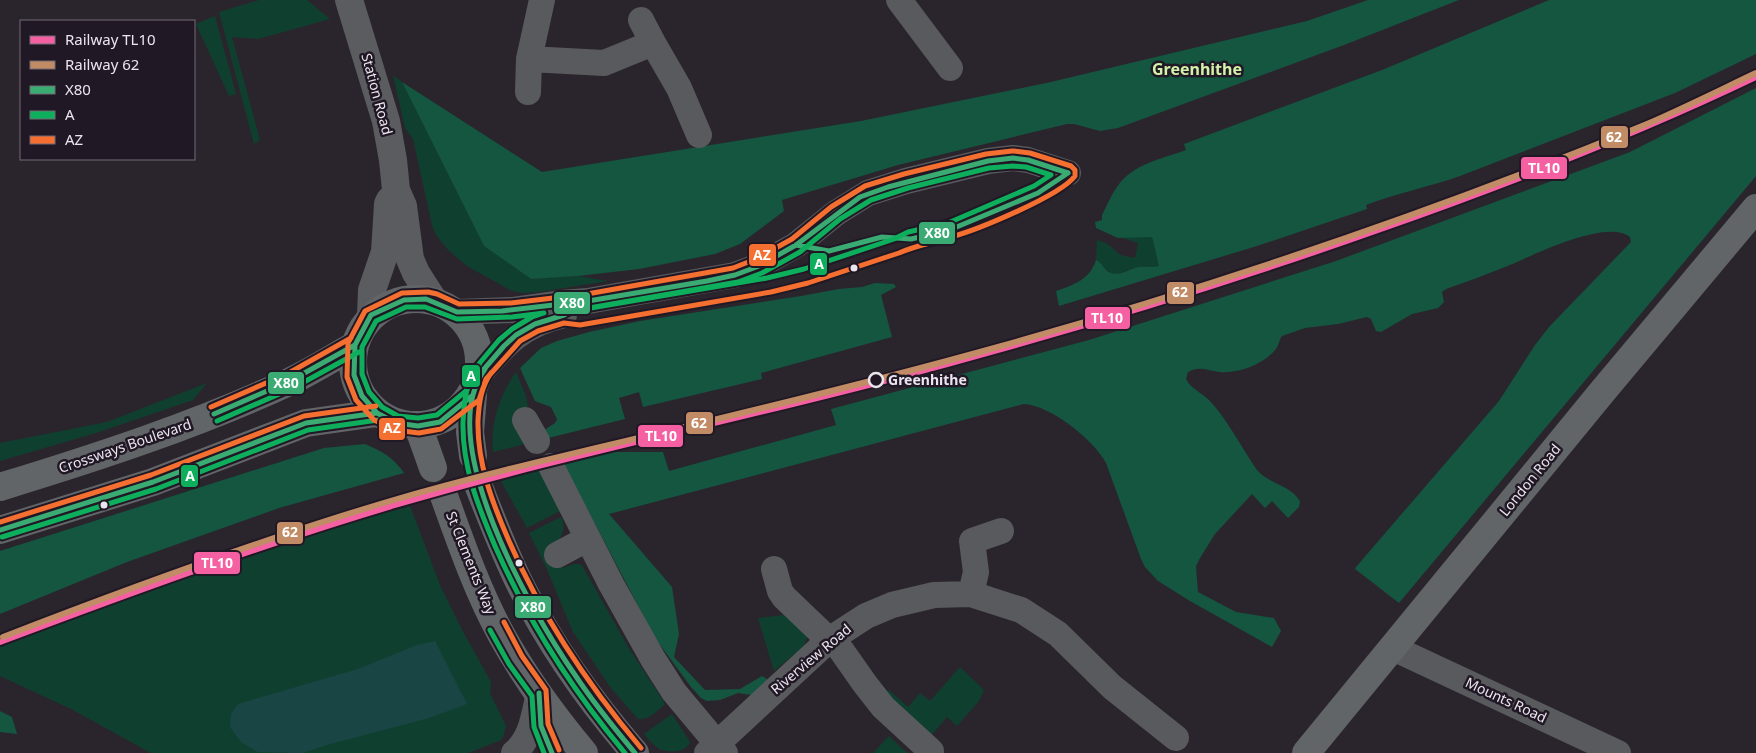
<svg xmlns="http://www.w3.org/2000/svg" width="1756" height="753" viewBox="0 0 1756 753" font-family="'Noto Sans',sans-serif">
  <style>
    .green { fill: #0f402f }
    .forest { fill: #145640 }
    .water { fill: #1a4545 }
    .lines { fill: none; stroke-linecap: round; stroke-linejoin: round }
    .minor { stroke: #595a5d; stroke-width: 26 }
    .secondary { stroke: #5a5c5f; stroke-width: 28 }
    .primary { stroke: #626567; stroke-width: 28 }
    .bus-1-casing { stroke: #211825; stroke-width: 9 }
    .bus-2-casing { stroke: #211825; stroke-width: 9 }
    .bus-3-casing { stroke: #211825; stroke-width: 9 }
    .bus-1 { stroke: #3aab72; stroke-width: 5 }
    .bus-2 { stroke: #0daf5c; stroke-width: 5 }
    .bus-3 { stroke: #f46f30; stroke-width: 5 }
    .rail-1-casing { stroke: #211825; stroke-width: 10 }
    .rail-2-casing { stroke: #211825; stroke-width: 10 }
    .rail-1 { stroke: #f560a3; stroke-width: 6 }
    .rail-2 { stroke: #c18c65; stroke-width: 6 }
    .bus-dot { fill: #ebe5ee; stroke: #211825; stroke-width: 2 }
    .stop-dot { fill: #211825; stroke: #ebe5ee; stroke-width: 2.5 }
    .labels { text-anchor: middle; stroke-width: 5; stroke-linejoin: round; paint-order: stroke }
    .street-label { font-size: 14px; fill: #ebe5ee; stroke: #211825 }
    .stop-label { font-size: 14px; font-weight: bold; fill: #ebe5ee; stroke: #211825; text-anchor: start }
    .quarter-label { font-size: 16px; font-weight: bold; fill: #d2f1a9; stroke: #211825 }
    .line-badge { stroke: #211825; stroke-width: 2 }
    .badge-label { font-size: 14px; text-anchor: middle; font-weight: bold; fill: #fff }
  </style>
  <rect width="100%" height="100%" fill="#2a252c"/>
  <path class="green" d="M259 0H307L330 19 258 39 232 37 260 140 254 144 219 12Z
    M215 16 236 94 229 96 196 24Z
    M393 75 402 82 484 246 531 279 578 276 608 281 539 292 522 293 510 290 467 266 448 250 436 235 432 225 413 139 405 128Z
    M1136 236 1152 237 1159 266C1152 268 1146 266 1139 267 1118 271 1117 284 1098 261L1096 260 1097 240C1107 242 1113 248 1120 255L1135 258 1138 243 1123 238Z
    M516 372 526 396 528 407 516 417 525 444 493 452C490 424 500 394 516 372Z
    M207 383 193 400 96 433 0 461V443L107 422Z
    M540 470 561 509 558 512 527 528 501 481Z
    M410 506 440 585 461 628 491 682 490 693 506 726 503 737 501 740 468 753H151L71 709 0 676V647L133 596 367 517 401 507 402 509Z
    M561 517C567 529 561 538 553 548L563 568 574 564H581L583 567 628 647 664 702V705C656 712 649 720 638 719L611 688 573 632 546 567 529 533Z
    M784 615 802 629 807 637 804 646 774 671 758 618Z
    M960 667 984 690 979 701 957 726 947 717 929 738 882 696 889 690 908 707 920 693 930 701Z
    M672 714 690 742C686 753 669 753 659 749 653 745 649 740 644 734Z
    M889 736 905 751 908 753H873Z"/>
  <path class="forest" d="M1368 0H1459L1344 45 1118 128 1100 131 1074 124H1067L898 165 782 200 784 211 740 244 715 254 639 269 578 276 531 279 484 246 402 82 542 172 861 121 1051 82 1307 21Z
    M1549 0H1756V54L1675 93 1460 176C1429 187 1397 193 1366 205L1367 209 1257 246 1059 306 1056 291C1073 285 1090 280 1096 260 1103 263 1104 271 1111 273 1122 276 1128 269 1139 267 1145 266 1152 268 1159 266L1152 237 1118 238 1096 228 1095 222 1102 220V215C1107 206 1111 195 1117 187 1132 164 1162 159 1186 150L1184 144 1382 70Z
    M1756 88V176L1399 603 1355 569 1356 567 1499 401 1535 345 1549 327 1629 244 1631 242 1630 237C1606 218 1530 257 1505 267 1485 275 1466 282 1446 289L1442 292 1444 302 1438 308 1412 314 1381 332 1376 331 1371 319 1367 317 1338 324 1305 328 1282 336C1279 340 1279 346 1275 350 1263 365 1238 374 1219 372 1207 370 1199 366 1188 372L1186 379C1190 388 1202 393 1209 400 1227 419 1242 448 1257 470 1269 484 1290 485 1300 501L1299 507 1288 518 1272 501 1265 508 1252 494 1215 534 1200 558 1196 566 1198 592 1236 612 1274 618 1281 631 1272 647 1190 601 1158 581 1145 567 1141 559 1106 463C1094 440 1050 405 1024 404L609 514 672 587 679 634 674 657 705 690 740 689 762 676 772 682 758 696 738 693 720 700 707 701 701 698 691 687 655 638 573 482 561 464 611 452H663L669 471 836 425 831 409 1089 340 1336 261 1630 152Z
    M875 283 894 284 896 287 881 295 892 337 761 373 762 379 643 407 639 392 619 398 625 419 544 439 543 431 555 423 557 419 551 407 535 401 520 368 541 348 557 341 589 332 640 321 801 296 839 289 862 287Z
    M365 444C382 451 394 458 404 473L279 508 127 562 0 614V551L324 448Z
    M0 711 12 717 17 734 0 732Z"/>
  <path class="water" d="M435 641 467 704 429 718 323 746 303 753 258 752 241 742 230 727 231 714 238 704 358 669 417 645Z"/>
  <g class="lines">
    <path class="minor" d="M542 0 529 59 604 63 653 43 679 88 699 135
      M899 0 950 68
      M641 20 653 43
      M528 92 529 59
      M457 312 512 310 561 303 588 301 735 275 759 266 796 245 836 213 868 193 906 181 988 161 1013 158 1028 160 1068 173
      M479 375C505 344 523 324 564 315
      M525 420 537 441
      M551 466 611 584 653 659 674 692 725 753
      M557 555 587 539
      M774 569 780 591 784 597 829 640 839 647 865 684 883 707 931 751
      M971 594 976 572 972 541 1001 531
      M1393 648 1618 753
      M514 753C532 738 534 714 539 693
      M707 753 829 640 866 616 892 605 934 595 971 594 1021 610 1058 634 1112 687 1176 738"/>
    <path class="secondary" d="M349 0 386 121 393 160 396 190 403 206 410 259 416 273 434 301
      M371 315 372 290 385 252 388 204 390 200"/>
    <path class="primary" d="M353 362a63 63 0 1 1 126 0a63 63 0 1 1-126 0Z
      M473 395 470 432 473 456
      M418 426 433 468
      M0 487C98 457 196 425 289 382 312 371 333 358 355 345
      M479 487C492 520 505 554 521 586 551 646 591 702 635 753
      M444 496C461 543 477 590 501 634 524 676 553 716 584 753
      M0 530 153 482 306 423 377 413
      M1306 753 1602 392 1756 208"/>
    <g class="bus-1-casing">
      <path id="bus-1" d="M796 245 829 251 882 237 911 239 947 231 1038 193 1068 173
        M426 299 457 312 502 311 588 301 564 315 535 324 516 335 504 346 479 375 473 395 440 422 418 426 396 423 377 413 362 396 354 375 355 345 371 315 404 300Z
        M588 301 707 281 735 275 759 266 796 245 860 197 888 187 988 161 1013 158 1028 160 1068 173
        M485 369C432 441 532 613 575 675 593 702 614 728 635 753
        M214 414 290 381 355 345
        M0 530 153 482 306 423 377 413
        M539 693 541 726 552 753"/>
    </g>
    <g class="bus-2-casing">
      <path id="bus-2" d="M1013 166 1026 167 1051 175 1034 186 948 223 908 232 894 239 804 269 767 278 579 310H575L589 308 738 282 762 273 800 252 840 219 871 200 908 188 989 168Z
        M406 307H425L457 319 512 317 544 313 532 317 512 329 499 340 473 371 466 391 437 415 418 418 398 416 382 407 369 392 362 374V347L376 321Z
        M479 365C466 382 464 401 463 422 462 466 478 506 495 546 528 621 572 690 625 753
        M217 421 293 388 359 352
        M2 537 156 489 308 430 378 420
        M490 630 509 664 532 696 534 727 544 753"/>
    </g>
    <g class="bus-3-casing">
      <path id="bus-3" d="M1012 151 986 154 904 174 865 186 831 207 792 239 756 259 733 268 587 294 511 303 459 304 437 294 428 292 402 293 365 311 348 343 347 377 356 400 374 420 395 430 419 433 441 429 479 400 486 379 520 341 538 331 564 323 580 325 771 292 808 283 899 253C917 245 933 243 951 237 977 230 1060 196 1075 176V170L1071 166 1030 153 1014 151
        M491 373C481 387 479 403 478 420 477 463 492 502 509 541 542 617 588 685 641 748
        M211 407 287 374 351 338
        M0 522 151 475 304 416 376 406
        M504 622 522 656 546 690 548 724 559 750"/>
    </g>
    <use href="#bus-1" class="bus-1"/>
    <use href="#bus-2" class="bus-2"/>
    <use href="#bus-3" class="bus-3"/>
    <g class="rail-1-casing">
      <path id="rail-1" d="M0 642C130 593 261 545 395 505 555 458 719 424 880 382 1048 338 1214 288 1378 230 1506 185 1633 136 1756 77"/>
    </g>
    <g class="rail-2-casing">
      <path id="rail-2" d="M3 637C129 588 257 541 387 502 503 468 621 443 738 414 825 393 912 371 998 347 1218 285 1436 211 1647 124 1684 108 1720 90 1756 73"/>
    </g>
    <use href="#rail-1" class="rail-1"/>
    <use href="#rail-2" class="rail-2"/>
  </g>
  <g class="bus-dot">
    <circle cx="854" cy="268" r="4.5"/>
    <circle cx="104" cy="505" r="4.5"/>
    <circle cx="519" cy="563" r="4.5"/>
  </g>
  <circle class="stop-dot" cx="876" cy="380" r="7"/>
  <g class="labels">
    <g class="street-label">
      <text transform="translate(377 94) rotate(75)" y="5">Station Road</text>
      <text transform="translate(125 446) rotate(-19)" y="5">Crossways Boulevard</text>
      <text transform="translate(1530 480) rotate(-51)" y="5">London Road</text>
      <text transform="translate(471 563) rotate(68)" y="5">St Clements Way</text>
      <text transform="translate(811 659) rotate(-40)" y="5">Riverview Road</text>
      <text transform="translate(1506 700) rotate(25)" y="5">Mounts Road</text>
    </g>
    <g class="stop-label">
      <text x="888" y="385">Greenhithe</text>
    </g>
    <g class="quarter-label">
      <text x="1197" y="75">Greenhithe</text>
    </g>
  </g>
  <g class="line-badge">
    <rect x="1600" y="125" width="29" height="24" rx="5" fill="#c18c65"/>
    <rect x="1520" y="156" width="48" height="24" rx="5" fill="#f560a3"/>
    <rect x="918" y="221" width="38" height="24" rx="5" fill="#3aab72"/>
    <rect x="748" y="243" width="29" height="24" rx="5" fill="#f46f30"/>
    <rect x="809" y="252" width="19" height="24" rx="5" fill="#0daf5c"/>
    <rect x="1166" y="281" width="29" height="24" rx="5" fill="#c18c65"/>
    <rect x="553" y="291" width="38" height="24" rx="5" fill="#3aab72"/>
    <rect x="1084" y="306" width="47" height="24" rx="5" fill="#f560a3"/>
    <rect x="461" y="364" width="20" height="24" rx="5" fill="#0daf5c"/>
    <rect x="267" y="371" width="38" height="24" rx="5" fill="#3aab72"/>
    <rect x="685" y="411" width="29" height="24" rx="5" fill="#c18c65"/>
    <rect x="378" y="417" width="28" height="24" rx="5" fill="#f46f30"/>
    <rect x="637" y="424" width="47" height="24" rx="5" fill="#f560a3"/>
    <rect x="180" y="464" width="19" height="24" rx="5" fill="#0daf5c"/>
    <rect x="276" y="521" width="28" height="24" rx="5" fill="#c18c65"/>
    <rect x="193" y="551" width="48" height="24" rx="5" fill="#f560a3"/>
    <rect x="514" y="595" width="38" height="24" rx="5" fill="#3aab72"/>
  </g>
  <g class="badge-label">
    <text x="1614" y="142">62</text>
    <text x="1544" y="173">TL10</text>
    <text x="937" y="238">X80</text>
    <text x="762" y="260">AZ</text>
    <text x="819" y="269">A</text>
    <text x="1180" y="297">62</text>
    <text x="572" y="308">X80</text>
    <text x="1107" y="323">TL10</text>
    <text x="471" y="381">A</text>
    <text x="286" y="388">X80</text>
    <text x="699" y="428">62</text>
    <text x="392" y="433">AZ</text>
    <text x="661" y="441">TL10</text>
    <text x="190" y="481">A</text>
    <text x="290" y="537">62</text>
    <text x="217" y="568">TL10</text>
    <text x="533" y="612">X80</text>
  </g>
  <rect x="20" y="20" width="175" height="140" fill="#211825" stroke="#726a75"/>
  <rect x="30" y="36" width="25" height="8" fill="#f560a3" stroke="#726a75"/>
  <text x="65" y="45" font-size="15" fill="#ebe5ee">Railway TL10</text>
  <rect x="30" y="61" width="25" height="8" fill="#c18c65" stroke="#726a75"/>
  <text x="65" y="70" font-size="15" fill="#ebe5ee">Railway 62</text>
  <rect x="30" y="86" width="25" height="8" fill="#3aab72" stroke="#726a75"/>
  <text x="65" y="95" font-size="15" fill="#ebe5ee">X80</text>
  <rect x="30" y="111" width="25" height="8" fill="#0daf5c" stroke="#726a75"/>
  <text x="65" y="120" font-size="15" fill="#ebe5ee">A</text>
  <rect x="30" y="136" width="25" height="8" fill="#f46f30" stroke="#726a75"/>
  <text x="65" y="145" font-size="15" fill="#ebe5ee">AZ</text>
</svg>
